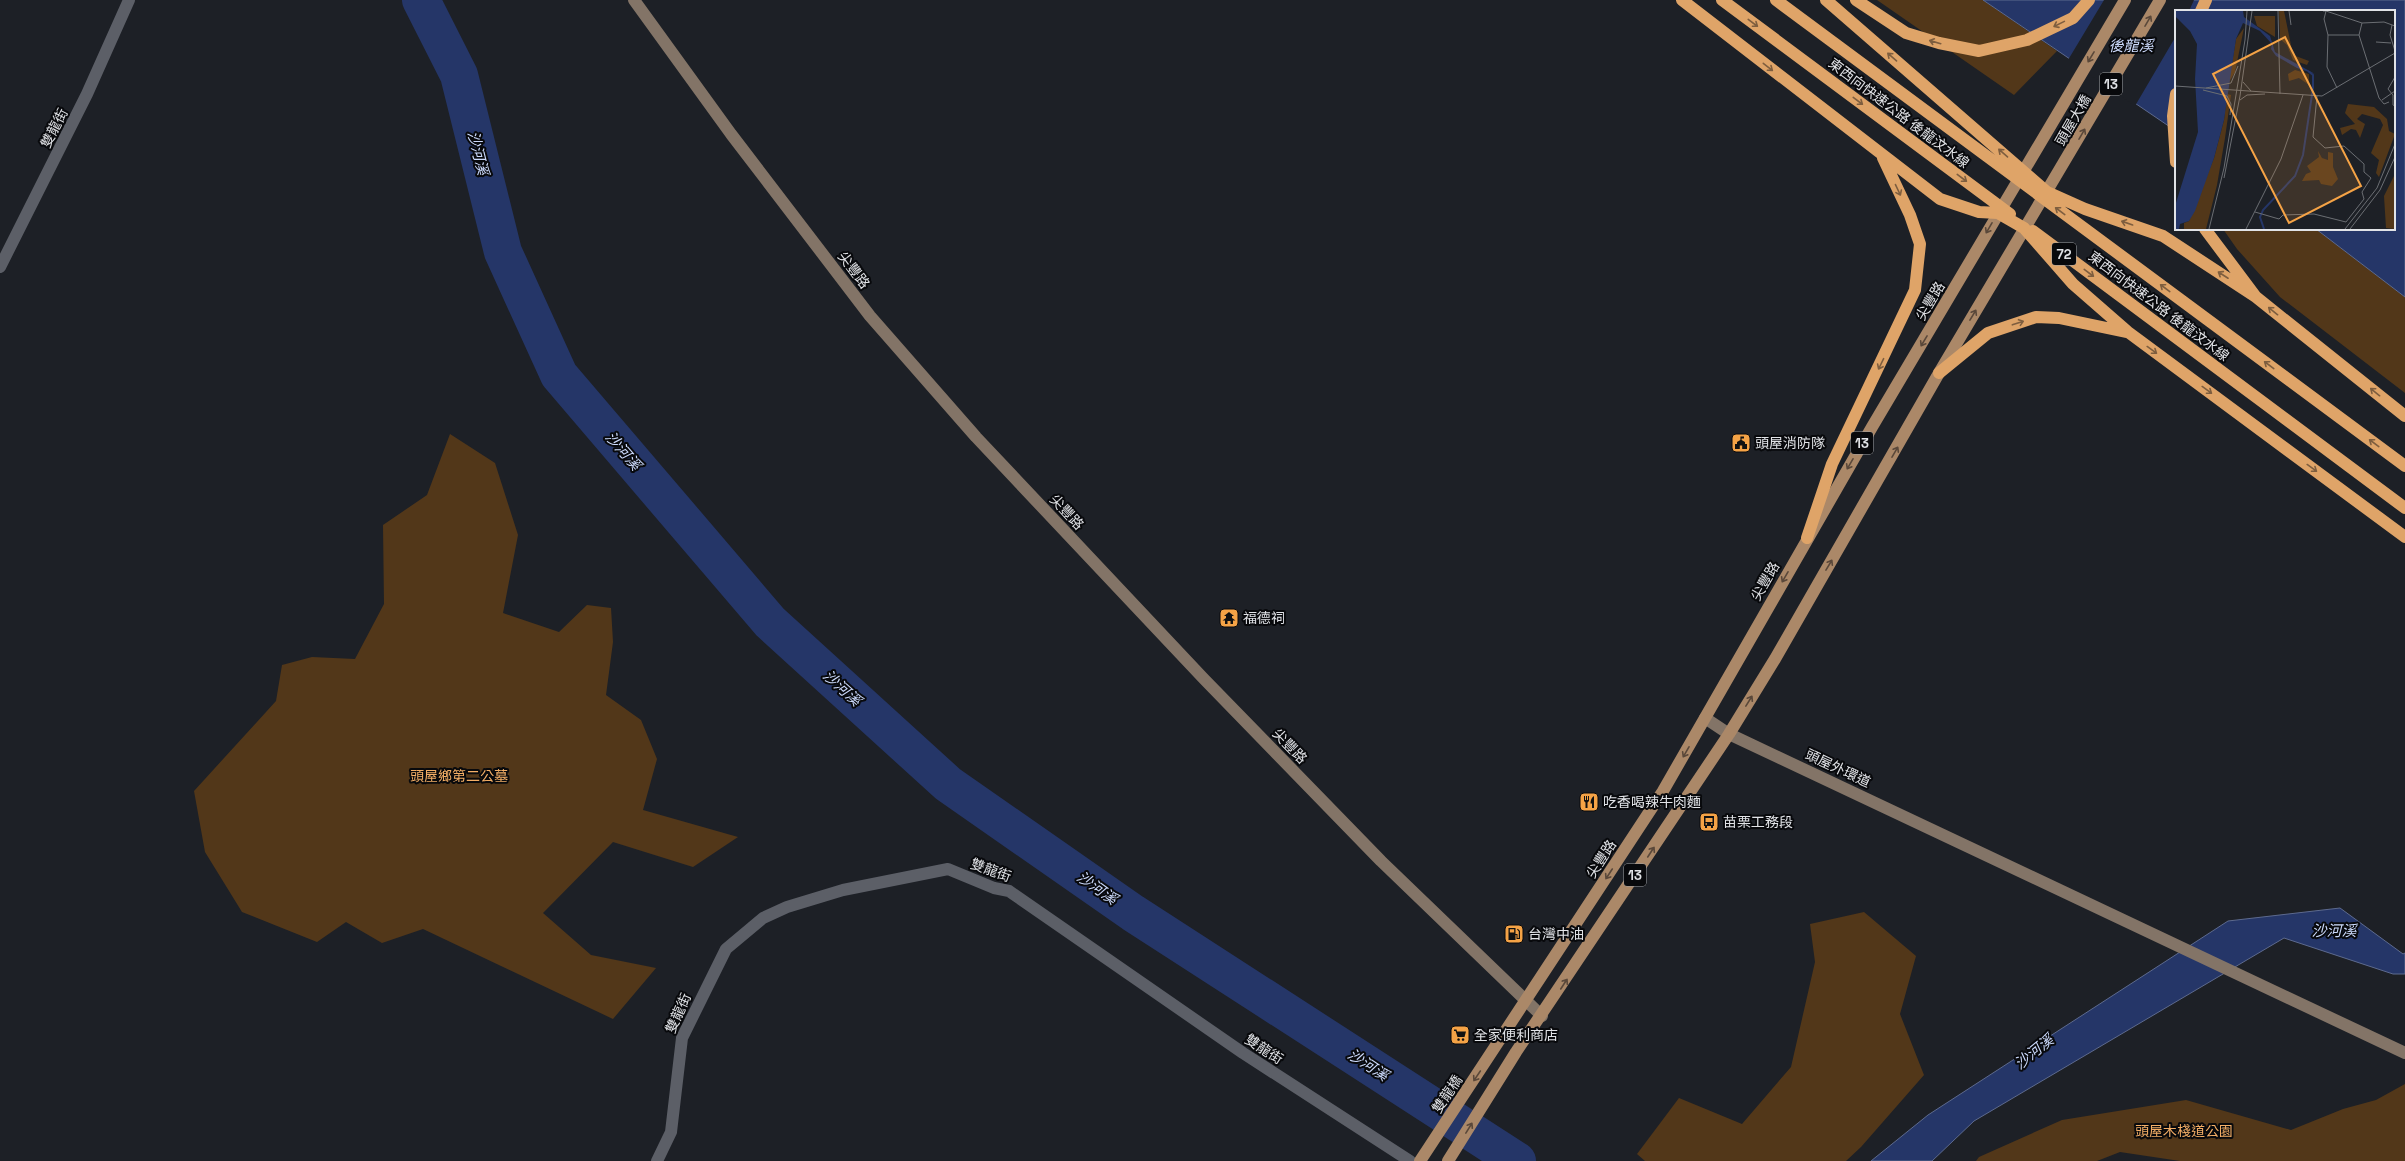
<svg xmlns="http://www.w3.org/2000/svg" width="2405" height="1161" viewBox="0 0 2405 1161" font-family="'Space Grotesk','Noto Sans TC',sans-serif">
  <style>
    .green { fill: #523719 }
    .water { fill: #253668; stroke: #5d6a8e }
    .pier { fill: #1d2026 }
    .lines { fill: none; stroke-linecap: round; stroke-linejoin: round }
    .river { stroke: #253668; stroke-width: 38 }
    .street { stroke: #5c5f67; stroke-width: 12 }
    .secondary { stroke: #837467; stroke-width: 12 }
    .primary { stroke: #ab8868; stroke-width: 12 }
    .highway { stroke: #dfa468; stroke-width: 12 }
    .oneway { stroke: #5a483a }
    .oneway2 { stroke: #7e5e3f }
    .labels { text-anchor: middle; stroke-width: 4; stroke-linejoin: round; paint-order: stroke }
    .shield { fill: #08090c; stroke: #a0a2a5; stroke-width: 1 }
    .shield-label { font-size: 13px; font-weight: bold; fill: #e1e3e7 }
    .street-label { font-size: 14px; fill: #e1e3e7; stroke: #08090c }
    .poi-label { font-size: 14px; fill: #e1e3e7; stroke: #08090c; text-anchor: start }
    .park-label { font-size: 14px; fill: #f3ae66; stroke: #08090c }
    .water-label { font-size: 15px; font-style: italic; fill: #ccdafc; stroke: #08090c }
    .inset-river { fill: none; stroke: #253668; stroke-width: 2 }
    .inset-road { fill: none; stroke: #6b6e73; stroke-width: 1 }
    .view { fill: #f5a346; fill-opacity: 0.15; stroke: #f5a346; stroke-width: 2 }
    .inset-edge { fill: none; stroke: #e1e3e7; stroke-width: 2 }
  </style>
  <rect width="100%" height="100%" fill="#1d2026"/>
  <path class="green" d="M1877 0H1983L2057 51 2014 95Z
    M2223 229H2316L2405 297V393L2280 297 2237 249Z
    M450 434 495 463 518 535 503 613 559 632 587 605 611 608 613 642 606 695 641 720 657 759 643 810 738 837 693 867 613 842 543 913 591 955 656 968 613 1019 423 929 382 943 346 922 317 942 242 912 205 852 194 791 276 701 282 665 312 657 355 659 384 604 383 525 427 495Z
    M1864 912 1916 956 1900 1014 1924 1075 1861 1147 1846 1161H1645L1637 1154 1679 1098 1742 1124 1791 1067 1815 962 1810 924Z
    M2405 1084V1161H2180L2120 1152 2097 1161H1976L1979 1157 2062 1120 2186 1100 2291 1130 2343 1109 2376 1100Z"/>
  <path class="water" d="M1983 0H2405V297L2316 229H2394V11H2176V131Z
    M2340 908 2403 954 2405 953V974H2393L2284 938 1974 1121 1932 1161H1871L1928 1115 2228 921Z"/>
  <path class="pier" d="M2104 0H2194L2189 11H2176V36L2135 106 2068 60Z"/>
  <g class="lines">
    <path class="river" d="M421 0 459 75 503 252 559 375 770 622 948 784 1133 913 1517 1161"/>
    <path class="street" d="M0 267 87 94 129 0
      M657 1161 671 1132 682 1038 726 949 763 918 787 907 843 890 948 869 994 888 1009 891 1243 1053 1410 1161"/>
    <path class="secondary" d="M634 0 731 134 870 316 976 437 1204 679 1381 861 1542 1016
      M1705 718 1729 734 2405 1053"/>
    <path class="primary" d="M1420 1161 1663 791 1872 427 2125 0
      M1448 1161 1516 1052 1729 734 1775 659 1939 373 2160 0"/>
    <path class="highway" d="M1682 0 1940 199 1979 212 1998 213 2024 228 2073 284 2128 332 2405 537
      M1722 0 2010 214
      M1776 0 2405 466
      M1826 0 2047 192 2085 209 2163 236 2256 297
      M1856 0 1906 33 1939 43 1979 51 2027 40 2073 18 2089 0
      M2201 11 2206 0
      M2176 94 2173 116 2176 162
      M2205 229 2256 297 2405 416
      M2033 231 2405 508
      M1939 373 1988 333 2036 317 2059 318 2126 332
      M1807 538 1832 464 1915 290 1920 244 1910 215 1883 158"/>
  </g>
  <defs><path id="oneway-shaft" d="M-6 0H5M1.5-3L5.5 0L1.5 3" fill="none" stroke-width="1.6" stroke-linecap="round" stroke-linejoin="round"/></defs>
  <g class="oneway">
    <use href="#oneway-shaft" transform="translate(2148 21) rotate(-60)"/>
    <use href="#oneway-shaft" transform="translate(2091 57) rotate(121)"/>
    <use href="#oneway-shaft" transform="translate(2082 134) rotate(-60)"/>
    <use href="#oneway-shaft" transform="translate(1989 228) rotate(120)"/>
    <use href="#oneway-shaft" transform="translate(1973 315) rotate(-59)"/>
    <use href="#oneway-shaft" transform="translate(1924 341) rotate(121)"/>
    <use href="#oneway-shaft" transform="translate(1895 452) rotate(-60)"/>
    <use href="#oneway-shaft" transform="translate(1850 464) rotate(120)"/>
    <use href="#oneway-shaft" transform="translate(1829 565) rotate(-59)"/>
    <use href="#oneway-shaft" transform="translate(1785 577) rotate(120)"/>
    <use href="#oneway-shaft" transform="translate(1749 701) rotate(-58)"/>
    <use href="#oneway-shaft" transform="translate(1686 752) rotate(120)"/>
    <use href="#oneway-shaft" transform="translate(1651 852) rotate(-57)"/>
    <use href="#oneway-shaft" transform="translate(1609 874) rotate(123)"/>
    <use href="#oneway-shaft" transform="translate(1564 984) rotate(-57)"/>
    <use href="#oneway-shaft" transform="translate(1477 1076) rotate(124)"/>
    <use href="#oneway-shaft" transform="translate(1469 1128) rotate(-58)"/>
  </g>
  <g class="oneway2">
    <use href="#oneway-shaft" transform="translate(1753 23) rotate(37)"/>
    <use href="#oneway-shaft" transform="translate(2059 24) rotate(154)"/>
    <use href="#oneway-shaft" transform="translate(1935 42) rotate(-164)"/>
    <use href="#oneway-shaft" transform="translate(1892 57) rotate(-139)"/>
    <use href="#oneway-shaft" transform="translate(1768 67) rotate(38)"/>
    <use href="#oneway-shaft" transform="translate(1858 101) rotate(37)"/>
    <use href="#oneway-shaft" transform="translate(2003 153) rotate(-139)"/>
    <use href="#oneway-shaft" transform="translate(1962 178) rotate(37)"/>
    <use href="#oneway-shaft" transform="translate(1898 190) rotate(65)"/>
    <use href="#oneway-shaft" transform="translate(2060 211) rotate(-143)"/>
    <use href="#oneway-shaft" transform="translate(2127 223) rotate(-161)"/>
    <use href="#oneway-shaft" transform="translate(2089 273) rotate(37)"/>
    <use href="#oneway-shaft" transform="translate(2223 275) rotate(-147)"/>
    <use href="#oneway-shaft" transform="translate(2165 288) rotate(-143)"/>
    <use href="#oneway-shaft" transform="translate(2273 311) rotate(-141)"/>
    <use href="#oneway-shaft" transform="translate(2018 323) rotate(-18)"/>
    <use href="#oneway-shaft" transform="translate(2152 350) rotate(36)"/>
    <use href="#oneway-shaft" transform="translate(1881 364) rotate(116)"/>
    <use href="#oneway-shaft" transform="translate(2269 365) rotate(-143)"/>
    <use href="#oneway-shaft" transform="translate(2207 390) rotate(36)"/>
    <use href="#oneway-shaft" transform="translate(2375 392) rotate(-141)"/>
    <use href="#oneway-shaft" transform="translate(2374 443) rotate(-143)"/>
    <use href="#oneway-shaft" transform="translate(2312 468) rotate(36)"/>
  </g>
  <defs>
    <g id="civic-square" transform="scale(1)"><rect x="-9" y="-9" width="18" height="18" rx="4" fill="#f5a346" stroke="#08090c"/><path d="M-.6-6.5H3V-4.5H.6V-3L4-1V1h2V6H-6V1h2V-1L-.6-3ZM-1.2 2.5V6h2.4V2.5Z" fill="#111"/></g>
    <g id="temple-square" transform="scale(1)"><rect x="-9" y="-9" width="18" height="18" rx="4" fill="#f5a346" stroke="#08090c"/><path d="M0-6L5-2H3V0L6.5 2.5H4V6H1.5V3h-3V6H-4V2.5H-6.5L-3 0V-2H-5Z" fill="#111"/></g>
    <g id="restaurant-square" transform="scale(1)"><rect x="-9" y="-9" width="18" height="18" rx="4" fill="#f5a346" stroke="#08090c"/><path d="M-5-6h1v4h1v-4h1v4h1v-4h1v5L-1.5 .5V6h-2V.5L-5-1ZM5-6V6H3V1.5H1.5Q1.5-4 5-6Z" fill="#111"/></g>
    <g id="bus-square" transform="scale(1)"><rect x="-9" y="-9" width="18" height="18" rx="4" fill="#f5a346" stroke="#08090c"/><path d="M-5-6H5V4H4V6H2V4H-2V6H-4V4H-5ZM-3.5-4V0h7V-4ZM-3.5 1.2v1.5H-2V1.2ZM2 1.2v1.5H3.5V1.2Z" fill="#111"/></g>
    <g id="fuel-square" transform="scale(1)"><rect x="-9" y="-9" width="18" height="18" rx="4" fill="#f5a346" stroke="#08090c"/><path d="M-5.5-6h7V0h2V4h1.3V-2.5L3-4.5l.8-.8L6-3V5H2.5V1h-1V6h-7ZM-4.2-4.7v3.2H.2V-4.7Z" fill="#111"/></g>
    <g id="supermarket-square" transform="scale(1)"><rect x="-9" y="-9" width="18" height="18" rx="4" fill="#f5a346" stroke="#08090c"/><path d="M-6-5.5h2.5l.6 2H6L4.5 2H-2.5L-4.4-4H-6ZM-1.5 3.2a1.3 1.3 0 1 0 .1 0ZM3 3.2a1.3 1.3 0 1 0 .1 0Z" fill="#111"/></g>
  </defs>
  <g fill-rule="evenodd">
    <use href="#civic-square" x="1741" y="443"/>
    <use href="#temple-square" x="1229" y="618"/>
    <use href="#restaurant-square" x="1589" y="802"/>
    <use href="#bus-square" x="1709" y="822"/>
    <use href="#fuel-square" x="1514" y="934"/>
    <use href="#supermarket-square" x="1460" y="1035"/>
  </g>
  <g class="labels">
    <g class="shield">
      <rect x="2100" y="73" width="22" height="22" rx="3"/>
      <rect x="2052" y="243" width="24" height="22" rx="3"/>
      <rect x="1851" y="432" width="22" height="22" rx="3"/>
      <rect x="1624" y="864" width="22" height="22" rx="3"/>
    </g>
    <g class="shield-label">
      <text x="2111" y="89">13</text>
      <text x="2064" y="259">72</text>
      <text x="1862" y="448">13</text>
      <text x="1635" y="880">13</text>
    </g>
    <g class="street-label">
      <text transform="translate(1899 113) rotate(37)" y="5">東西向快速公路 後龍汶水線</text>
      <text transform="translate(2073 120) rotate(-60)" y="5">頭屋大橋</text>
      <text transform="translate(54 128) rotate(-63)" y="5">雙龍街</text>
      <text transform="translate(854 270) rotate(53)" y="5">尖豐路</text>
      <text transform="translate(1930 301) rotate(-59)" y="5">尖豐路</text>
      <text transform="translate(2159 306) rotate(37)" y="5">東西向快速公路 後龍汶水線</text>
      <text transform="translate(1067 512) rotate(47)" y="5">尖豐路</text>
      <text transform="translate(1765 581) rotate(-60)" y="5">尖豐路</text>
      <text transform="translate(1290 746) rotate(46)" y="5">尖豐路</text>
      <text transform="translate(1838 768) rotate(25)" y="5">頭屋外環道</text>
      <text transform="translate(1601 859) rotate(-57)" y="5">尖豐路</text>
      <text transform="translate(991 870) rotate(20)" y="5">雙龍街</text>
      <text transform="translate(678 1013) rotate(-66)" y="5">雙龍街</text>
      <text transform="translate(1264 1049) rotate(33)" y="5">雙龍街</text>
      <text transform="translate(1447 1094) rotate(-56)" y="5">雙龍橋</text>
    </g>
    <g class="poi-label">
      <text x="1755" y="448">頭屋消防隊</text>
      <text x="1243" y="623">福德祠</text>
      <text x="1603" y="807">吃香喝辣牛肉麵</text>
      <text x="1723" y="827">苗栗工務段</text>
      <text x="1528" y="939">台灣中油</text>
      <text x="1474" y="1040">全家便利商店</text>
    </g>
    <g class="park-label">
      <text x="459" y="781">頭屋鄉第二公墓</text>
      <text x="2184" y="1136">頭屋木棧道公園</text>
    </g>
    <g class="water-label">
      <text x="2131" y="51">後龍溪</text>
      <text transform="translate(478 153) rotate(76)" y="5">沙河溪</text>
      <text transform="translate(623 451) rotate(49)" y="5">沙河溪</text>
      <text transform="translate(842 688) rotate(42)" y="5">沙河溪</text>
      <text transform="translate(1097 888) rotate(35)" y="5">沙河溪</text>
      <text x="2334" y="936">沙河溪</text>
      <text transform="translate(2034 1052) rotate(-39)" y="5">沙河溪</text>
      <text transform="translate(1368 1065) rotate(33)" y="5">沙河溪</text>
    </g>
  </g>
  <g transform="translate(2175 10)">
    <rect width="220" height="220" fill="#1d2026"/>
    <path d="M104 1H109L118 45 134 51 132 55 118 50 112 35 105 29ZM79 6H100V27L82 16ZM69 18 60 62 54 72 61 29ZM120 60 134 64V75L124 68 114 71 113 64ZM52 84 56 85 50 128 42 175 31 219H9V213L14 211 39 148 49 110ZM173 94 199 97 212 109 214 121 220 124 204 167 201 163 204 150 196 143 208 115 205 109 187 104 182 109 190 114 185 128 181 120 176 119 167 125 165 118 180 114 170 103ZM143 141 147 148 153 150V142L158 143V157L163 169 157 176 146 174 144 170 127 171 131 164 136 162 132 156 144 147ZM220 164V219L211 218 209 186Z" fill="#523719"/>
    <path d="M0 1H68L69 7 95 26 100 42 140 64 122 58 101 46 96 39 97 34 85 21 68 13 61 29 49 110 39 148 20 201 14 211 5 214 4 219H0V196L23 122 20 69 22 34 15 21 0 6Z" fill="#253668"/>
    <path class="inset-river" d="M89 219 85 207 88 200 120 166 128 145 138 78V65L133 61"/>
    <path class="inset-road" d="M103 1 105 84M114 1 116 15M148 1H151L149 9 153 25 152 57 162 78M151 1 187 13 209 12 220 16M187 13 184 25 204 88 209 94 214 92M217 15 215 25 220 41M153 25H184M201 32 216 33M68 72 76 81M0 76 147 86 220 43M31 78 56 73 63 56M28 80 52 86 56 94 55 105M218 85 213 79 220 67M218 85V95L220 96M65 90 72 85 90 84M207 90 220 81M49 168 65 86 77 1M80 202 104 209 108 205 139 204 171 212 189 189 187 182 196 168 189 162V154L169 136 150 138 138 127 142 86M34 219 49 158 70 30 72 1M71 219 106 149 128 85M170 219 202 178 220 134M175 219 205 180 220 147"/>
    <path class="view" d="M110 27 186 176 114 213 38 64Z"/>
    <rect width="220" height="220" class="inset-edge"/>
  </g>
</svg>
